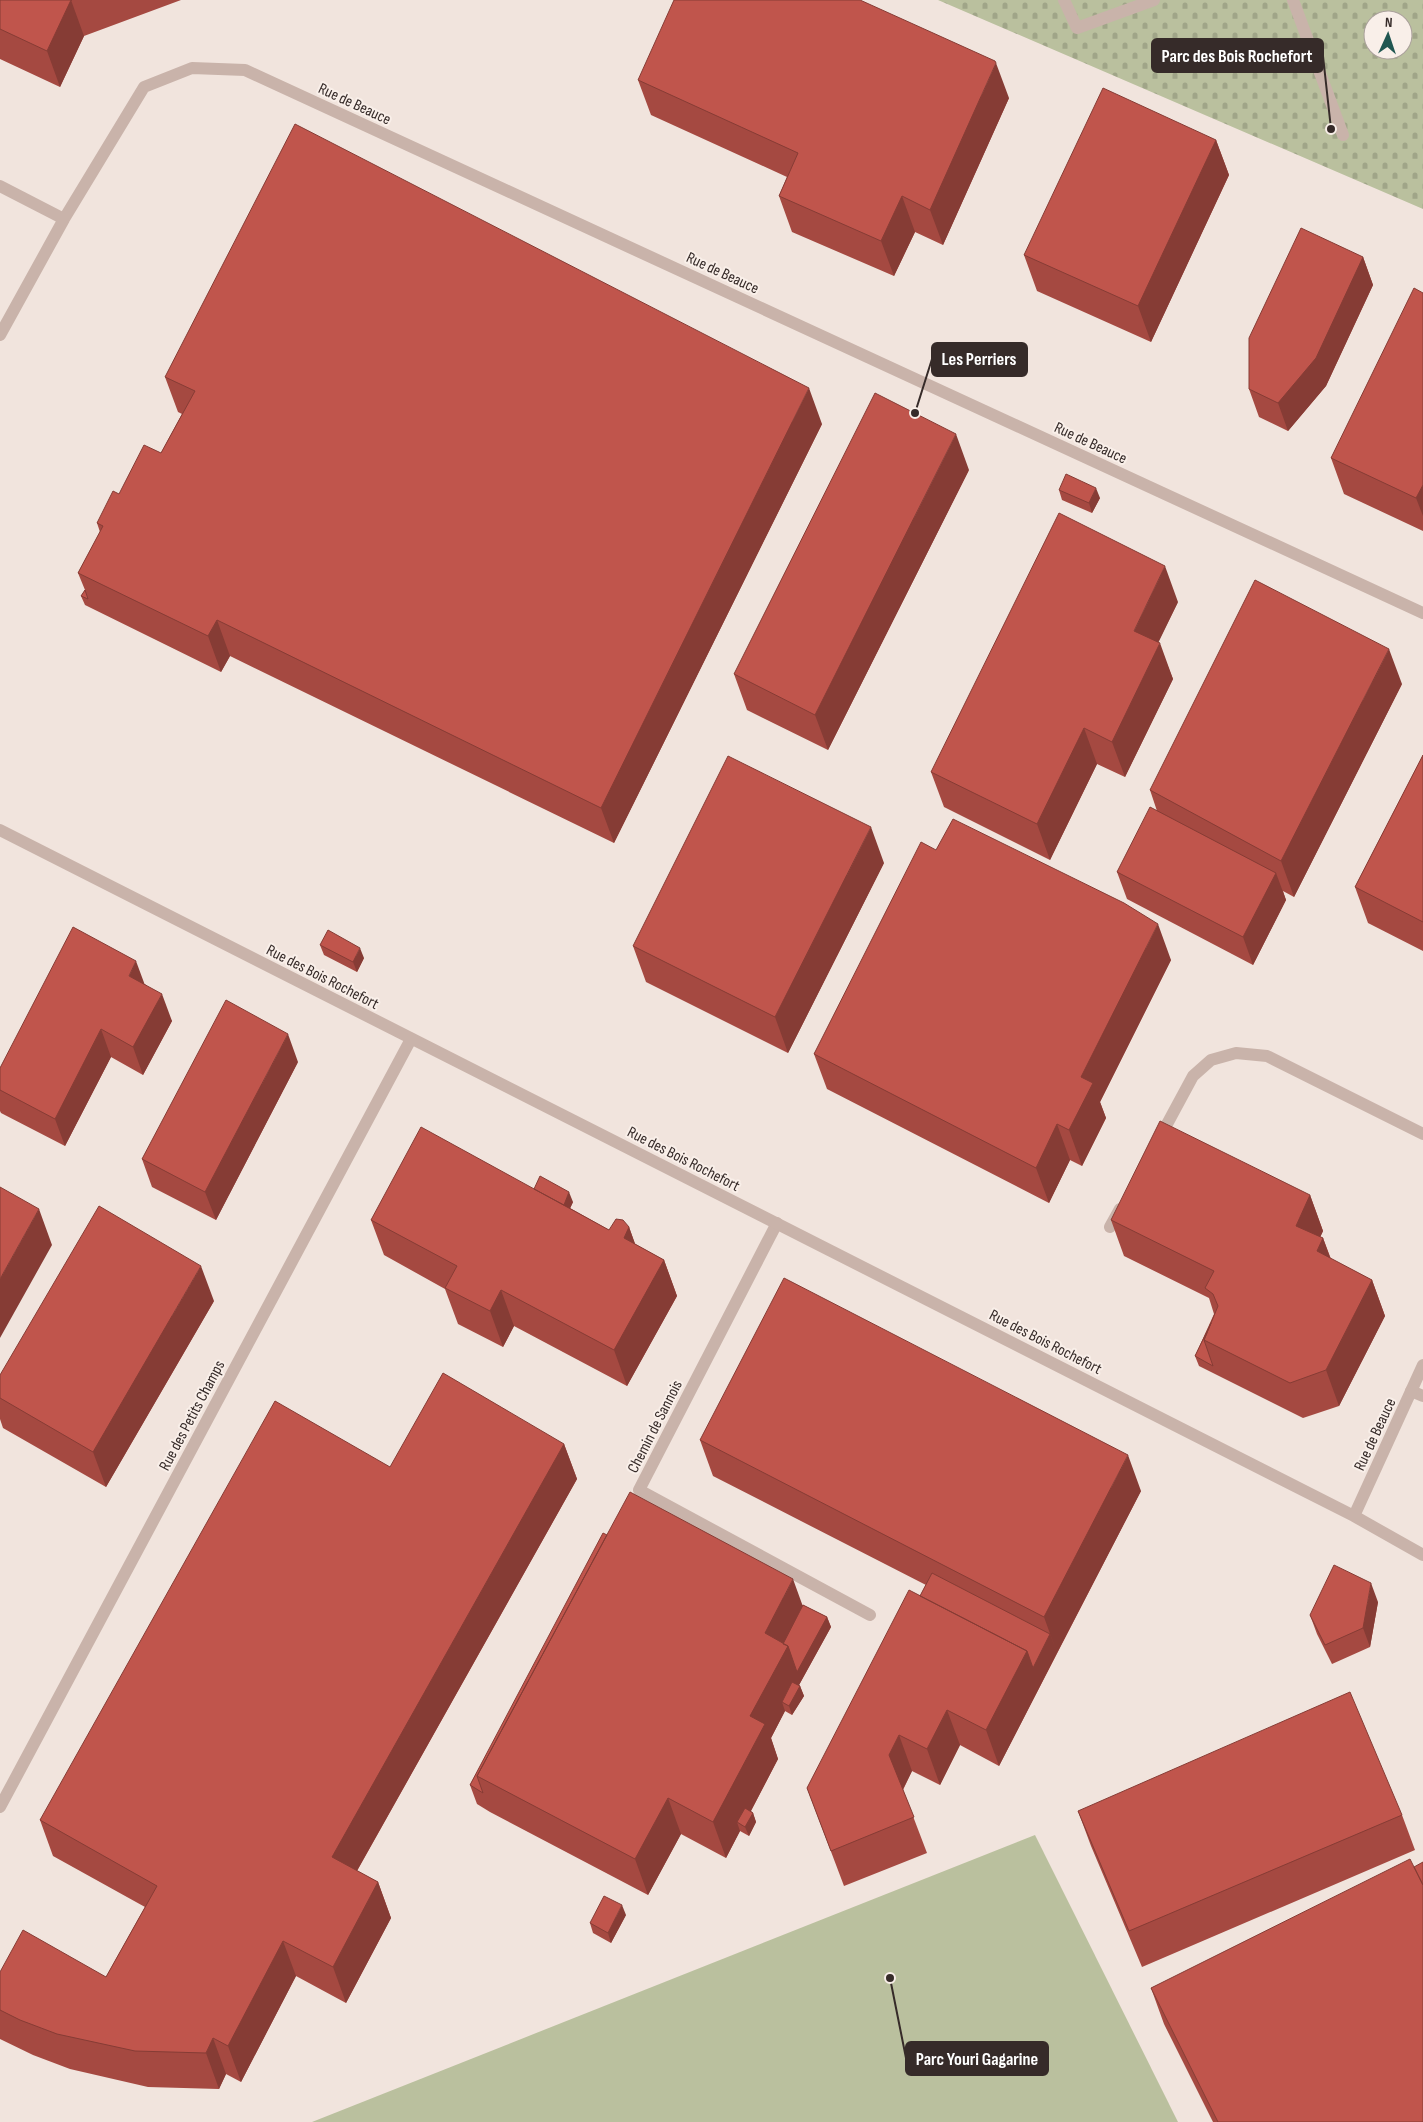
<svg xmlns="http://www.w3.org/2000/svg" width="1423" height="2122" viewBox="0 0 1423 2122" font-family="'Sofia Sans Condensed',sans-serif">
  <style>
    .green { fill: #bac09e }
    .cemetery { fill: url(#cemetery-stones); fill-rule: evenodd }
    .lines { fill: none; stroke-linecap: round; stroke-linejoin: round }
    .service { stroke: #c9b3aa; stroke-width: 12 }
    .minor { stroke: #c9b3aa; stroke-width: 12 }
    .wall { fill: #a54941 }
    .shaded-wall { fill: #863c35 }
    .building { fill: #c0554c; stroke: #863c35 }
    .labels { text-anchor: middle; stroke-width: 4; stroke-linejoin: round; paint-order: stroke }
    .street-label { font-size: 16px; fill: #362b29; stroke: #f9efe9 }
    .leader { fill: none; stroke: #362b29; stroke-width: 2 }
    .callout-dot { fill: #362b29; stroke: #f9efe9; stroke-width: 2 }
    .callout { fill: #362b29; stroke: #362b29; stroke-width: 2 }
    .callout-label { font-size: 18px; text-anchor: middle; font-weight: bold; fill: #fff }
  </style>
  <defs>
    <pattern id="cemetery-stones" width="16" height="16" patternUnits="userSpaceOnUse" patternTransform="scale(1.25)"><rect width="16" height="16" fill="#bac09e"/><path d="M2 7V4a2 2 0 0 1 4 0v3zM10 15v-3a2 2 0 0 1 4 0v3z" fill="#a0a588"/></pattern>
  </defs>
  <rect width="100%" height="100%" fill="#f1e4dd"/>
  <path class="green" d="M1035 1835 1178 2122H312Z"/>
  <path class="cemetery" d="M938 0H1423V209ZM1373 20H1403V50H1373Z"/>
  <g class="lines">
    <path class="service" d="M1064 0 1077 28 1154 0
      M1293 0 1343 135
      M1159 1139 1193 1076 1211 1060 1236 1053 1267 1056 1423 1134
      M777 1223 639 1490 870 1615
      M1110 1227 1120 1209
      M1411 1391 1423 1396"/>
    <path class="minor" d="M0 186 64 219
      M0 335 64 219 144 87 192 68 245 70 1423 613
      M0 830 1354 1516 1423 1555
      M1354 1516 1423 1365
      M0 1807 411 1039"/>
  </g>
  <path class="wall" d="M0 0H181L84 36 60 87 0 59Z
    M638 80 1009 98 943 245 915 232 894 276 792 232 779 196 787 177 651 115Z
    M1216 140 1229 175 1151 342 1037 291 1024 255Z
    M1363 257 1373 285 1326 386 1288 431 1259 417 1249 389Z
    M1423 293V531L1344 494 1331 458Z
    M165 377 822 424 614 843 230 656 221 672 85 605 81 596 85 590 78 573 100 532 97 523 119 494 161 453 182 414 178 412Z
    M969 470 828 750 747 710 734 674Z
    M1059 490 1100 498 1092 513 1062 500Z
    M1178 602 1158 642 1173 679 1125 777 1097 764 1050 860 944 807 931 772Z
    M1402 684 1294 897 1283 891 1286 900 1253 965 1127 899 1117 872 1157 811 1150 790Z
    M1423 755V951L1368 923 1355 887Z
    M936 850 1171 960 1100 1102 1106 1118 1082 1166 1070 1160 1049 1203 827 1089 814 1054Z
    M884 863 788 1053 646 982 633 946Z
    M320 945 364 958 357 972 324 955Z
    M145 984 172 1021 143 1075 111 1057 65 1146 1 1113 0 1111V1068Z
    M298 1062 216 1220 152 1187 142 1159Z
    M534 1189 573 1202 570 1208 609 1230 629 1227 635 1244 664 1260 677 1296 627 1386 514 1326 503 1347 458 1324 445 1289 384 1255 371 1220Z
    M1310 1195 1323 1231 1320 1237 1323 1238 1331 1259 1372 1280 1385 1316 1339 1406 1303 1418 1199 1366 1195 1356 1214 1314 1209 1298 1124 1256 1111 1220Z
    M214 1301 106 1487 3 1428 0 1419V1375Z
    M700 1440 1141 1491 999 1766 960 1745 940 1785 912 1771 903 1790 927 1853 844 1886 807 1788 920 1596 926 1585 713 1476Z
    M564 1444 577 1479 357 1871 378 1882 391 1918 346 2003 296 1976 241 2082 226 2074 219 2089 148 2087 70 2069 33 2055 0 2039V1972L106 1977 145 1907 53 1856 40 1820 390 1467Z
    M607 1535 803 1605 827 1617 831 1627 799 1685 800 1686 804 1696 792 1715 785 1711 771 1738 778 1759 751 1811 753 1813 756 1822 749 1836 740 1831 726 1858 681 1834 648 1895 490 1812 477 1804 470 1785Z
    M1378 1602 1370 1647 1332 1664 1317 1634 1310 1615Z
    M1078 1811 1402 1815 1415 1850 1142 1967 1091 1846Z
    M1414 1867 1423 2122H1213L1164 2024 1151 1988Z
    M626 1915 611 1943 593 1933 590 1923Z"/>
  <path class="shaded-wall" d="M71 0 84 36 60 87 47 51Z
    M996 63 1009 98 943 245 930 210Z
    M1216 140 1229 175 1151 342 1138 306Z
    M902 196 915 232 894 276 881 241Z
    M1363 257 1373 285 1326 386 1288 431 1278 403Z
    M809 388 822 424 614 843 601 808Z
    M956 434 969 470 828 750 815 715Z
    M1423 485V516L1416 498Z
    M1096 488 1100 498 1092 513 1089 503Z
    M1165 566 1178 602 1147 666 1134 631Z
    M217 620 230 656 221 672 208 636Z
    M1160 643 1173 679 1125 777 1112 742Z
    M1389 649 1402 684 1294 897 1281 861Z
    M1084 728 1097 764 1050 860 1037 824Z
    M871 827 884 863 788 1053 775 1017Z
    M1276 873 1286 900 1253 965 1243 937Z
    M1158 924 1171 960 1100 1102 1106 1118 1082 1166 1069 1130 1081 1077Z
    M360 948 364 958 357 972 353 962Z
    M136 961 146 988 129 976Z
    M162 994 172 1021 143 1075 133 1047Z
    M101 1029 111 1057 65 1146 55 1119Z
    M288 1034 298 1062 216 1220 205 1192Z
    M1057 1124 1070 1160 1049 1203 1036 1168Z
    M569 1192 573 1202 560 1231 556 1221Z
    M1310 1195 1323 1231 1309 1262 1296 1226Z
    M39 1209 52 1245 0 1338V1279Z
    M629 1227 642 1263 624 1238Z
    M1323 1238 1336 1274 1317 1251Z
    M664 1260 677 1296 627 1386 614 1350Z
    M201 1266 214 1301 106 1487 93 1452Z
    M1372 1280 1385 1316 1339 1406 1326 1370Z
    M501 1290 514 1326 503 1347 490 1311Z
    M564 1444 577 1479 345 1892 332 1857Z
    M1128 1455 1141 1491 1057 1653 1044 1617Z
    M793 1579 806 1615 827 1617 831 1627 788 1705 782 1702 785 1711 771 1738 778 1759 743 1826 737 1822 740 1831 726 1858 713 1822 750 1716 765 1633Z
    M1371 1583 1378 1602 1370 1647 1363 1628Z
    M1050 1634 1057 1653 999 1766 986 1730 1027 1651Z
    M800 1686 804 1696 792 1715 789 1706Z
    M947 1710 960 1745 940 1785 927 1749Z
    M899 1735 912 1771 902 1791 889 1755Z
    M668 1798 681 1834 648 1895 635 1859Z
    M753 1813 756 1822 749 1836 745 1827Z
    M378 1882 391 1918 346 2003 333 1967Z
    M622 1905 626 1915 611 1943 608 1933Z
    M283 1941 296 1976 241 2082 228 2046Z
    M213 2038 226 2074 219 2089 206 2053Z"/>
  <path class="building" d="M0 0H72H71L47 51 0 29Z
    M674 0H860L995 61 996 63 930 210 902 196 881 241 779 196 798 153 638 80Z
    M1103 88 1216 140 1138 306 1024 255Z
    M295 124 809 388 601 808 217 620 208 636 78 573 103 526 97 523 113 491 119 494 144 445 161 453 195 391 165 377Z
    M1301 228 1363 257 1316 358 1278 403 1249 389V338Z
    M1414 288 1423 293V485L1416 498 1331 458Z
    M875 393 956 434 815 715 734 674Z
    M1066 474 1096 488 1089 503 1059 490Z
    M1059 513 1165 566 1134 631 1160 643 1112 742 1084 728 1037 824 931 772Z
    M1255 580 1389 649 1281 861 1150 790Z
    M85 590 88 599 81 596Z
    M1423 755V922L1355 887Z
    M728 756 871 827 775 1017 633 946Z
    M1150 807 1276 873 1243 937 1117 872Z
    M953 819 1124 903 1158 924 1081 1077 1093 1083 1069 1130 1057 1124 1036 1168 814 1054 921 842 936 850Z
    M73 927 136 961 129 976 162 994 133 1047 101 1029 55 1119 0 1090V1068Z
    M328 930 360 948 353 962 320 945Z
    M226 1000 288 1034 205 1192 142 1159Z
    M1160 1121 1310 1195 1296 1226 1323 1238 1317 1251 1372 1280 1326 1370 1290 1383 1204 1340 1218 1306 1213 1294 1205 1288 1214 1271 1111 1220Z
    M421 1127 609 1230 616 1219 623 1220 629 1227 624 1238 664 1260 614 1350 501 1290 490 1311 445 1288 457 1266 371 1220Z
    M540 1176 569 1192 564 1205 534 1189Z
    M0 1187 39 1209 0 1279Z
    M99 1206 201 1266 93 1452 0 1398V1375Z
    M784 1278 1128 1455 1044 1617 700 1440Z
    M1211 1323 1204 1340 1213 1366 1195 1356Z
    M443 1373 564 1444 332 1857 378 1882 333 1967 283 1941 228 2046 213 2038 206 2053 135 2051 57 2034 20 2020 0 2010V1972L23 1930 106 1977 157 1886 40 1820 275 1401 390 1467Z
    M630 1492 793 1579 765 1633 788 1646 750 1716 765 1724 713 1822 668 1798 635 1859 477 1776Z
    M603 1533 607 1535 477 1776 483 1793 470 1785Z
    M1334 1565 1371 1583 1363 1628 1325 1645 1310 1615Z
    M932 1573 1050 1634 1033 1668 1027 1651 920 1596Z
    M909 1590 1027 1651 986 1730 947 1710 927 1749 899 1735 889 1755 914 1817 831 1851 807 1788Z
    M803 1605 827 1617 797 1672 788 1646 783 1644Z
    M792 1682 800 1686 789 1706 782 1702Z
    M1350 1692 1402 1815 1129 1931 1078 1811Z
    M745 1808 753 1813 745 1827 737 1822Z
    M1410 1859 1423 1885V2122H1218L1151 1988Z
    M1423 1862V1885L1414 1867Z
    M604 1896 622 1905 608 1933 590 1923Z"/>
  <g class="labels">
    <g class="street-label">
      <text transform="translate(355 103) rotate(25)" y="6">Rue de Beauce</text>
      <text transform="translate(723 272) rotate(25)" y="6">Rue de Beauce</text>
      <text transform="translate(1091 442) rotate(25)" y="6">Rue de Beauce</text>
      <text transform="translate(323 976) rotate(27)" y="6">Rue des Bois Rochefort</text>
      <text transform="translate(684 1158) rotate(27)" y="6">Rue des Bois Rochefort</text>
      <text transform="translate(1046 1341) rotate(27)" y="6">Rue des Bois Rochefort</text>
      <text transform="translate(191 1415) rotate(-62)" y="6">Rue des Petits Champs</text>
      <text transform="translate(654 1426) rotate(-63)" y="6">Chemin de Sannois</text>
      <text transform="translate(1374 1434) rotate(-65)" y="6">Rue de Beauce</text>
    </g>
  </g>
  <path class="leader" d="M1331 129L1323 56M915 413L932 359M890 1978L906 2058"/>
  <g class="callout-dot">
    <circle cx="1331" cy="129" r="5"/>
    <circle cx="915" cy="413" r="5"/>
    <circle cx="890" cy="1978" r="5"/>
  </g>
  <g class="callout">
    <rect x="1152" y="39" width="171" height="33" rx="5"/>
    <rect x="932" y="343" width="95" height="33" rx="5"/>
    <rect x="906" y="2042" width="142" height="33" rx="5"/>
  </g>
  <g class="callout-label">
    <text x="1237" y="62">Parc des Bois Rochefort</text>
    <text x="979" y="365">Les Perriers</text>
    <text x="977" y="2065">Parc Youri Gagarine</text>
  </g>
  <g transform="translate(1388 35) rotate(3)"><circle r="24" fill="#f9efe9" stroke="#aba19c"/>
  <path d="M0-4L9 19L0 12L-9 19Z" fill="#205651"/>
  <text y="-8" font-size="14" font-weight="bold" text-anchor="middle" fill="#362b29">N</text>
  </g>
</svg>
